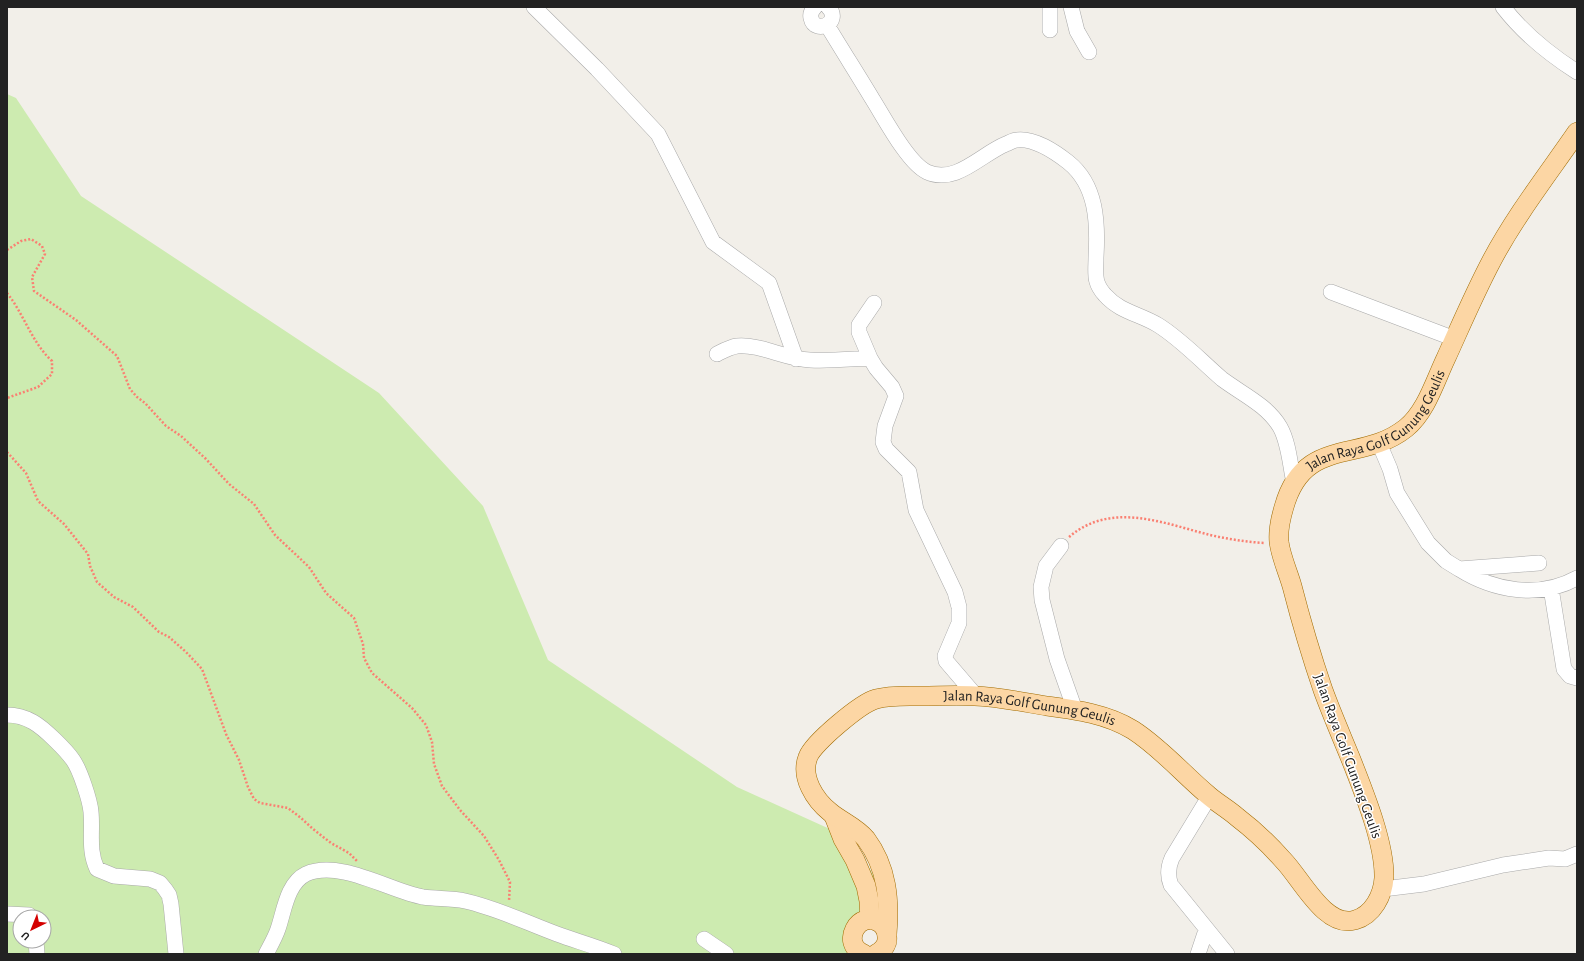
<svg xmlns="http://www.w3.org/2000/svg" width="1584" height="961" viewBox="0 0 1584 961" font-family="'Alegreya Sans',sans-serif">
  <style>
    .grass { fill: #cdebb0; fill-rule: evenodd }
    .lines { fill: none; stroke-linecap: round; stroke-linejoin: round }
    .minor-casing { stroke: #a9a9a9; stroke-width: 16 }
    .major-casing { stroke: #a06b00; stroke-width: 20 }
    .path { stroke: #fa8072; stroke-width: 2.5; stroke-dasharray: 2 2; stroke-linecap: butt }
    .minor { stroke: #fff; stroke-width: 15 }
    .major { stroke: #fcd6a4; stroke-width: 19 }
    .labels { text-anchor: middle; stroke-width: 3; stroke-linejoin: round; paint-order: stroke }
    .street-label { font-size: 15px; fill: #222; stroke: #fff }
  </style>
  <rect width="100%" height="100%" fill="#f2efe9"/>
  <path class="grass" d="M7 94 16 98 81 196 379 393 483 506 548 660 737 787 854 840 877 882 849 954H7ZM20 917H44V941H20Z"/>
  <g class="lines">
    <g class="minor-casing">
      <path id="minor" d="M534 7 597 69 658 134 713 242 769 283 796 359
        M815 7C812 10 810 14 811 18 815 36 843 22 828 7
        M1050 7V30
        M1071 7 1077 31 1089 52
        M1503 7C1523 33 1549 54 1577 72
        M827 25C842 50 858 75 873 100 885 119 908 163 927 172 956 185 981 154 1006 144 1009 143 1013 140 1017 140 1035 138 1055 152 1068 162 1097 185 1098 223 1096 257 1096 273 1093 282 1105 295 1120 312 1140 314 1158 325 1182 340 1201 361 1222 379 1242 394 1267 405 1280 427 1289 443 1290 465 1294 483
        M1331 292 1455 339
        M874 303 859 325V332L870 358 876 368 892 387 896 396 885 426 883 442 886 449 909 472 916 510 955 592 959 607V623L945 656 946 661 976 696
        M717 354C723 351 730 347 737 346 761 344 785 359 810 360 830 361 850 359 870 358
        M1379 443 1390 469 1397 493 1428 543 1446 561 1459 569 1539 563
        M1061 546 1046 566 1041 587 1042 600 1057 659 1075 710
        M1459 569C1494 591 1539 599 1577 578
        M1551 588 1564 669 1570 676 1577 678
        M7 715C15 715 26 718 33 722 44 728 66 750 73 760 80 770 90 800 91 812 93 832 88 850 97 869L114 876 150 879 160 883 165 889 169 895 171 904 176 954
        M1209 797 1172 858C1168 867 1167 875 1171 885L1227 954
        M1383 889 1424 884 1503 865 1549 858 1565 859 1577 854
        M7 914 29 915 31 917
        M704 939 726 954
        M36 941 37 954
        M266 954C270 946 275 938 278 929 284 912 287 883 306 874 340 859 390 891 423 897 437 899 452 898 465 901 497 908 527 923 557 934 576 941 595 946 614 954
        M1198 954 1206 930"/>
    </g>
    <g class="major-casing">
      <g id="major">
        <path d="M834 816 843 839 855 860 866 886 869 901 870 920"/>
        <path id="s1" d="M887 934C890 900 887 867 866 839 856 827 842 822 830 812 815 800 800 777 808 757 813 743 861 703 876 699 890 695 907 696 921 696 939 696 957 695 975 696 999 697 1023 702 1047 706 1077 710 1107 714 1133 730 1161 748 1183 774 1208 795 1217 803 1228 809 1237 817 1254 830 1269 844 1283 860 1301 878 1325 929 1355 920 1373 915 1383 895 1384 878 1385 843 1363 790 1350 757 1341 735 1331 712 1323 690 1311 655 1301 621 1292 586 1288 572 1281 557 1279 542 1278 531 1281 517 1284 507 1304 435 1361 464 1406 428 1426 412 1435 381 1446 358 1461 325 1475 292 1492 260 1516 215 1548 174 1577 132"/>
        <path d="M864 954C839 944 859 908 880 923 884 926 887 931 887 937 888 945 883 950 876 954"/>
      </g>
    </g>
    <path class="path" d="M7 250 21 241 31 239 42 246 45 254 32 277 34 291 76 320 117 356 130 389 137 397 145 403 166 426 181 436 206 459 229 484 254 504 275 535 309 567 326 593 354 618 363 644 364 658 372 673 412 708 426 725 432 742 434 764 442 786 460 810 484 836 499 860 510 882 509 901
      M7 293C24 314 32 343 52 361V374L38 387 7 398
      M7 452 26 473 38 501 64 524 88 554 90 566 97 582 114 597 133 607 159 632 169 637 186 652 202 669 226 734 239 760 248 787 254 799 260 803 288 808 301 818 313 829 331 843 349 853 357 861
      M1069 537C1111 501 1163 523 1210 535 1228 539 1246 542 1265 543"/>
    <use href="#minor" class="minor"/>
    <use href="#major" class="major"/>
  </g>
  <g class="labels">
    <g class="street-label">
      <text dy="5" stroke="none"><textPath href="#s1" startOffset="1435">Jalan Raya Golf Gunung Geulis</textPath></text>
      <text dy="5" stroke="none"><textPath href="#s1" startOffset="453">Jalan Raya Golf Gunung Geulis</textPath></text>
      <text transform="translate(1348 756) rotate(70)" y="5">Jalan Raya Golf Gunung Geulis</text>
    </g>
  </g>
  <rect width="1584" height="961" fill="none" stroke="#222222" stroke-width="16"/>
  <g transform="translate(32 929) rotate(223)"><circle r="19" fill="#ffffff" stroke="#a7a7a7"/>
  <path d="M0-3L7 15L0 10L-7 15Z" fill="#d40000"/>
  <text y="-6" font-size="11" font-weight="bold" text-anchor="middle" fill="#222222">U</text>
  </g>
</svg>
